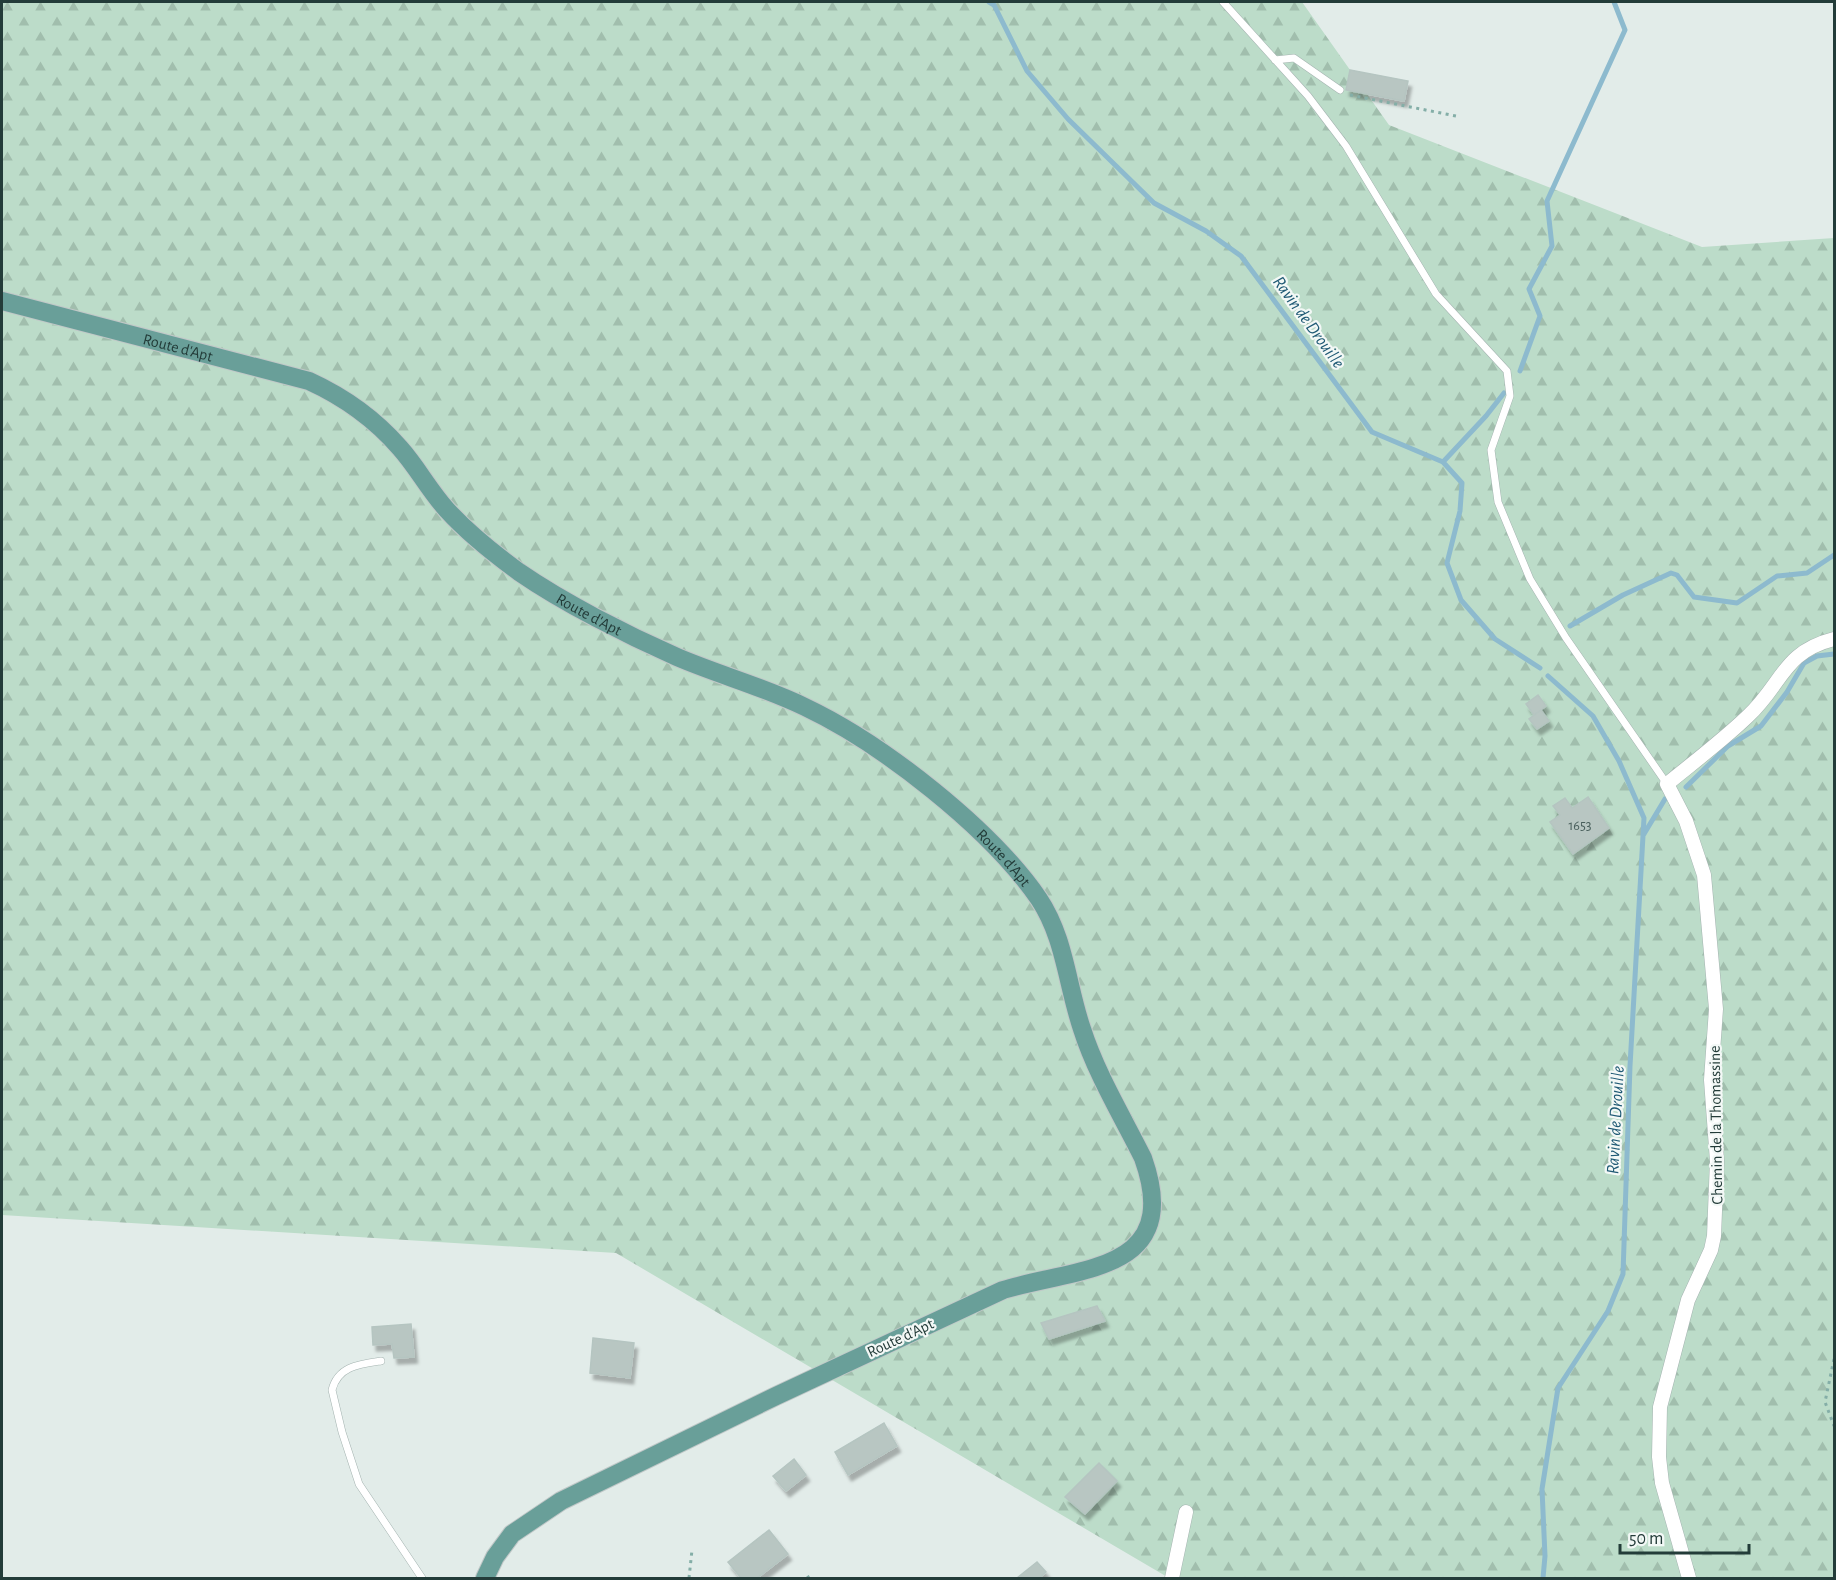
<svg xmlns="http://www.w3.org/2000/svg" width="1836" height="1580" viewBox="0 0 1836 1580" font-family="'Alegreya Sans',sans-serif">
  <style>
    .forest { fill: url(#forest-firs) }
    .lines { fill: none; stroke-linecap: round; stroke-linejoin: round }
    .stream { stroke: #8dbace; stroke-width: 5 }
    .building { fill: #b8c6c2; stroke: #b5c5c1; stroke-width: 1.5; filter: url(#shadow) }
    .service-casing { stroke: #a5b4b1; stroke-width: 8 }
    .minor-casing { stroke: #a5b4b1; stroke-width: 15 }
    .primary-casing { stroke: #c1c8c8; stroke-width: 20 }
    .path { stroke: #84aea7; stroke-width: 3; stroke-dasharray: 3 4.5; stroke-linecap: butt }
    .service { stroke: #fff; stroke-width: 7 }
    .minor { stroke: #fff; stroke-width: 14 }
    .primary { stroke: #699f99; stroke-width: 18 }
    .labels { text-anchor: middle; stroke-width: 4.5; stroke-linejoin: round; paint-order: stroke }
    .number-label { font-size: 14px; fill: #485e5b }
    .street-label { font-size: 16px; fill: #233c39; stroke: #f3f8f6 }
    .water-label { font-size: 18px; font-style: italic; fill: #205a75; stroke: #f3f8f6 }
  </style>
  <defs>
    <pattern id="forest-firs" width="22" height="20" patternUnits="userSpaceOnUse" patternTransform="scale(1.5)"><rect width="22" height="20" fill="#bcdcc9"/><path d="M5 1l3.5 6h-7zM16 11l3.5 6h-7z" fill="#a1bead"/></pattern>
    <filter id="shadow"><feDropShadow dx="3.5" dy="6" stdDeviation="1.5" flood-color="#0004"/></filter>
  </defs>
  <rect width="100%" height="100%" fill="#e2ece9"/>
  <path class="forest" d="M2 2H1302L1389 125 1702 247 1834 238V1578H1169L616 1253 2 1215Z"/>
  <g class="lines">
    <path class="stream" d="M989 2 994 5 1027 71 1068 119 1154 203 1206 231 1241 256 1372 432 1443 462 1462 483 1460 511 1447 563 1461 600 1495 639 1540 668
      M1520 371 1540 316 1529 289 1552 246 1547 201 1625 30 1614 2
      M1443 462 1486 416 1504 393
      M1570 626 1623 595 1671 573 1677 575 1694 597 1737 603 1777 576 1807 573 1834 555
      M1686 787 1728 746 1761 726 1787 692 1804 663 1817 656 1834 654
      M1644 834 1665 799
      M1543 1578 1545 1556 1542 1489 1558 1388 1608 1311 1623 1274 1630 1066 1644 818 1619 761 1593 716 1548 676"/>
  </g>
  <path class="building" d="M1350 70 1408 81 1404 101 1346 90Z
    M1538 695 1546 706 1534 715 1526 704Z
    M1541 710 1549 721 1537 729 1529 719Z
    M1588 797 1609 828 1573 854 1550 822 1560 815 1553 806 1565 798 1572 808Z
    M1097 1306 1105 1321 1049 1339 1041 1323Z
    M411 1324 414 1357 394 1358 392 1344 373 1345 372 1327Z
    M593 1338 634 1343 630 1378 590 1373Z
    M884 1423 897 1446 848 1475 835 1452Z
    M794 1459 806 1475 786 1491 773 1476Z
    M1099 1463 1117 1481 1085 1514 1065 1497Z
    M769 1530 788 1554 757 1578H741L728 1562Z
    M1037 1562 1046 1572 1039 1578H1017Z"/>
  <g class="lines">
    <g class="service-casing">
      <path id="service" d="M1223 2 1308 96 1346 146 1436 294 1507 371 1510 396 1491 450 1498 502 1530 579 1566 638 1667 784
        M1275 60 1294 58 1340 90
        M381 1361C360 1364 338 1366 332 1390L342 1432 359 1484 422 1578"/>
    </g>
    <g class="minor-casing">
      <path id="minor" d="M1172 1578 1186 1512
        M1689 1578 1662 1483 1659 1457 1660 1407 1688 1300 1711 1250 1714 1236 1717 1161 1711 1080 1716 1009 1704 875 1686 821 1667 784C1694 762 1723 740 1748 716 1783 683 1783 652 1834 639"/>
    </g>
    <g class="primary-casing">
      <g id="primary">
        <path id="s1" d="M2 301 309 381C344 397 374 418 400 448 417 467 429 490 447 510 468 533 493 553 519 572 564 603 627 635 677 657 719 675 764 687 805 707 883 744 990 828 1039 899 1065 938 1067 985 1082 1029 1096 1073 1122 1116 1143 1158 1184 1273 1079 1267 1003 1290L776 1396 561 1501 512 1534 495 1557 485 1578"/>
      </g>
    </g>
    <path class="path" d="M1350 95 1456 116
      M1834 1359 1825 1402 1834 1426
      M689 1578 692 1550
      M807 1578 810 1576"/>
    <use href="#service" class="service"/>
    <use href="#minor" class="minor"/>
    <use href="#primary" class="primary"/>
  </g>
  <g class="labels">
    <g class="number-label">
      <text x="1580" y="830">1653</text>
    </g>
    <g class="street-label">
      <text dy="6" stroke="none"><textPath href="#s1" startOffset="182">Route d'Apt</textPath></text>
      <text dy="6" stroke="none"><textPath href="#s1" startOffset="686">Route d'Apt</textPath></text>
      <text dy="6" stroke="none"><textPath href="#s1" startOffset="1172">Route d'Apt</textPath></text>
      <text transform="translate(1715 1125) rotate(-91)" y="6">Chemin de la Thomassine</text>
      <text transform="translate(900 1337) rotate(-25)" y="6">Route d'Apt</text>
    </g>
    <g class="water-label">
      <text transform="translate(1309 322) rotate(54)" y="6">Ravin de Drouille</text>
      <text transform="translate(1615 1120) rotate(-87)" y="6">Ravin de Drouille</text>
    </g>
  </g>
  <rect width="1836" height="1580" fill="none" stroke="#233c39" stroke-width="6"/>
  <path d="M1620 1544v9h129v-9" fill="none" stroke="#233c39" stroke-width="3"/>
  <text x="1629" y="1544" font-size="18" fill="#233c39" stroke="#f3f8f6" stroke-width="4.5" paint-order="stroke">50 m</text>
</svg>
